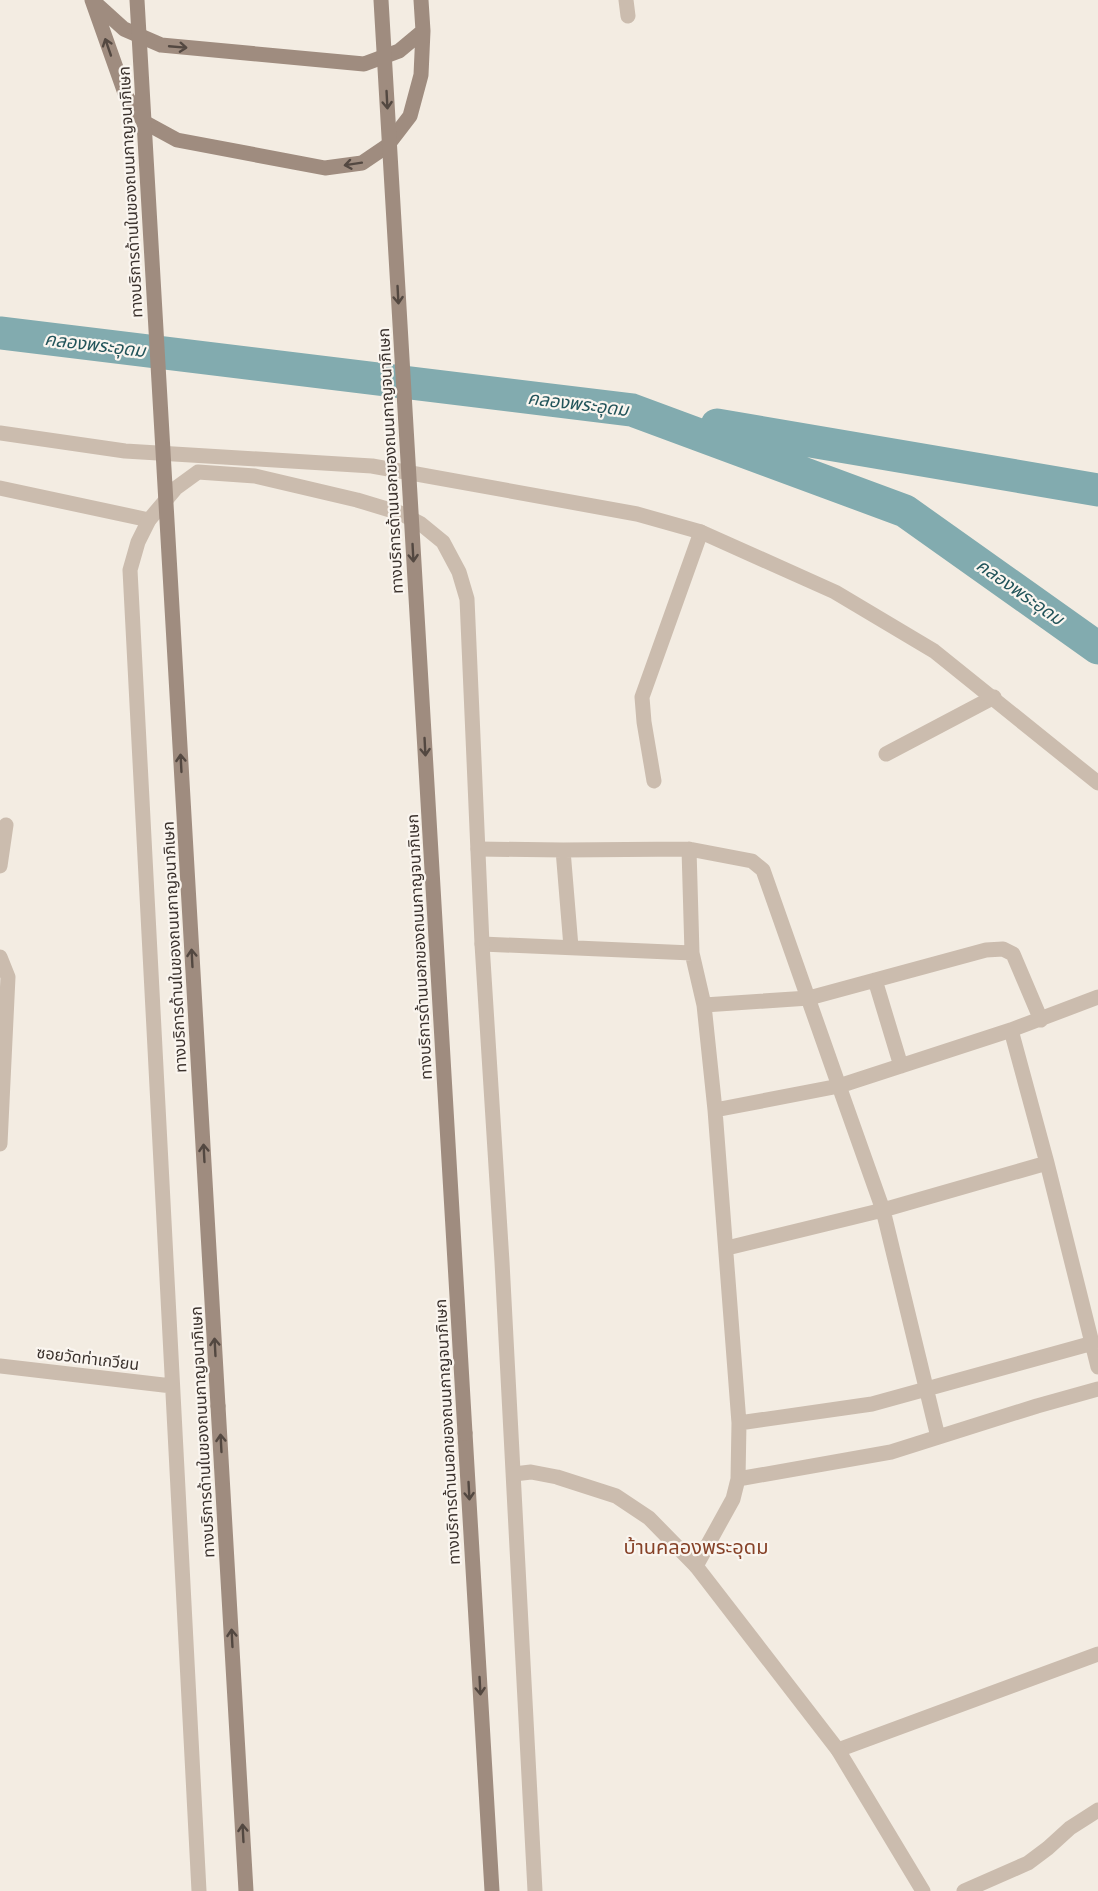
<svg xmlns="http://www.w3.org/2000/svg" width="1098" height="1891" viewBox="0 0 1098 1891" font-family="'Titillium Web','Noto Sans Thai',sans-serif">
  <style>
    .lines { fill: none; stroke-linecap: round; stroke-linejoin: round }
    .canal { stroke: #82abaf; stroke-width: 33 }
    .service { stroke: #cbbcae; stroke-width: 15 }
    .minor { stroke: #cbbcae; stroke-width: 15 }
    .tertiary { stroke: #cbbcae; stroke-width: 15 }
    .secondary { stroke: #9f8c7f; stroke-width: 15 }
    .secondary-bridge { stroke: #9f8c7f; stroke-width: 15 }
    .oneway { stroke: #534841 }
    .labels { text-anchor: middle; stroke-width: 4.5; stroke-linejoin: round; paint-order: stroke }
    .street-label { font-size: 16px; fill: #3a312c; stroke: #faf5ef }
    .water-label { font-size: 18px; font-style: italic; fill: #22545a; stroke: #faf5ef }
    .quarter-label { font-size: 20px; fill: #864228; stroke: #faf5ef }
  </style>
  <rect width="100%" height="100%" fill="#f3ece2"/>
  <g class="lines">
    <path class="canal" d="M0 333 632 410 905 511 1098 648
      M717 425 1098 490"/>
    <path class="service" d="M626 0 628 16
      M0 488 149 520
      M886 754 994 697
      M654 781 644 722 642 697 701 532
      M478 849 563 850 689 849 752 861 763 870 839 1086 715 1110
      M689 849 692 953 704 1005 715 1110 739 1423 738 1479 733 1499 696 1566
      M563 850 571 947
      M0 866 6 825
      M482 944 692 953
      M0 957 8 977 0 1144
      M875 980 901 1066
      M704 1005 809 998 986 950 1003 949 1013 954 1041 1020
      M1011 1030 1047 1163
      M727 1248 883 1210 1047 1163 1098 1367
      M739 1423 872 1404 1093 1343
      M938 1437 883 1210 839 1086 1011 1030 1098 997
      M738 1479 891 1452 1037 1406 1098 1389"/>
    <path class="minor" d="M0 433 125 451 372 466 637 514 701 532 835 592 934 651 1098 783
      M0 1366 172 1386
      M838 1750 1098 1654
      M199 1891 130 570 138 542 149 520 176 488 198 472 255 476 357 500 400 513 421 524 443 542 459 572 467 599 482 944 502 1262 535 1891
      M964 1891 1028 1863 1048 1848 1070 1828 1098 1810"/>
    <path class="tertiary" d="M514 1474 531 1472 557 1477 616 1496 649 1518 696 1566 838 1750 923 1891"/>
    <path class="secondary" d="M92 0 126 96 144 122 177 140 325 168 362 163 387 146 410 116 421 75 423 31 421 0
      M93 1 124 29 161 45 364 64 399 51 423 31
      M218 1406 246 1891
      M465 1433 492 1891"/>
    <path class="secondary-bridge" d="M137 0 218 1406
      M381 0 465 1433"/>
  </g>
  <defs><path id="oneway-shaft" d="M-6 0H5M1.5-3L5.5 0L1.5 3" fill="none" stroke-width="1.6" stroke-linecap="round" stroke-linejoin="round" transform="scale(1.5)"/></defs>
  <g class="oneway">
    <use href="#oneway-shaft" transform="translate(108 47) rotate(-109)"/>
    <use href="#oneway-shaft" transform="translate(178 47) rotate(5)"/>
    <use href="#oneway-shaft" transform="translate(387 100) rotate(87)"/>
    <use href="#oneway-shaft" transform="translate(353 164) rotate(171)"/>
    <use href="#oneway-shaft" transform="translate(398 295) rotate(87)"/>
    <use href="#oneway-shaft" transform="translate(413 553) rotate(87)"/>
    <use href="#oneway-shaft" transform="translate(425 747) rotate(87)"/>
    <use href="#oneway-shaft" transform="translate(181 763) rotate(-93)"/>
    <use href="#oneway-shaft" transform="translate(192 958) rotate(-93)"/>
    <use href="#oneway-shaft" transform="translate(204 1153) rotate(-93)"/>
    <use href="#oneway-shaft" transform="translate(215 1347) rotate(-93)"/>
    <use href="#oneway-shaft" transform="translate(221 1443) rotate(-93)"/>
    <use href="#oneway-shaft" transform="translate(469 1491) rotate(87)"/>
    <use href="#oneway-shaft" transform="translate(232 1638) rotate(-93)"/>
    <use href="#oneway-shaft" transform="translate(480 1686) rotate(87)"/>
    <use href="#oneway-shaft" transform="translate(243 1833) rotate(-93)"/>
  </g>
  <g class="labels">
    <g class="street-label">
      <text transform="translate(130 192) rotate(-93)" y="6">ทางบริการด้านในของถนนกาญจนาภิเษก</text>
      <text transform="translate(390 461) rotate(-93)" y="6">ทางบริการด้านนอกของถนนกาญจนาภิเษก</text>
      <text transform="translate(174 947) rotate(-93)" y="6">ทางบริการด้านในของถนนกาญจนาภิเษก</text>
      <text transform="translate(419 947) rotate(-93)" y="6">ทางบริการด้านนอกของถนนกาญจนาภิเษก</text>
      <text transform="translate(88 1358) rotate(7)" y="6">ซอยวัดท่าเกวียน</text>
      <text transform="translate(202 1432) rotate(-93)" y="6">ทางบริการด้านในของถนนกาญจนาภิเษก</text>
      <text transform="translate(447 1432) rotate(-93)" y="6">ทางบริการด้านนอกของถนนกาญจนาภิเษก</text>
    </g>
    <g class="water-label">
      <text transform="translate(95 345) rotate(7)" y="6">คลองพระอุดม</text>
      <text transform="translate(578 404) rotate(7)" y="6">คลองพระอุดม</text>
      <text transform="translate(1020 592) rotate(35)" y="6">คลองพระอุดม</text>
    </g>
    <g class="quarter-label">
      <text x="696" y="1554">บ้านคลองพระอุดม</text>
    </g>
  </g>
</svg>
